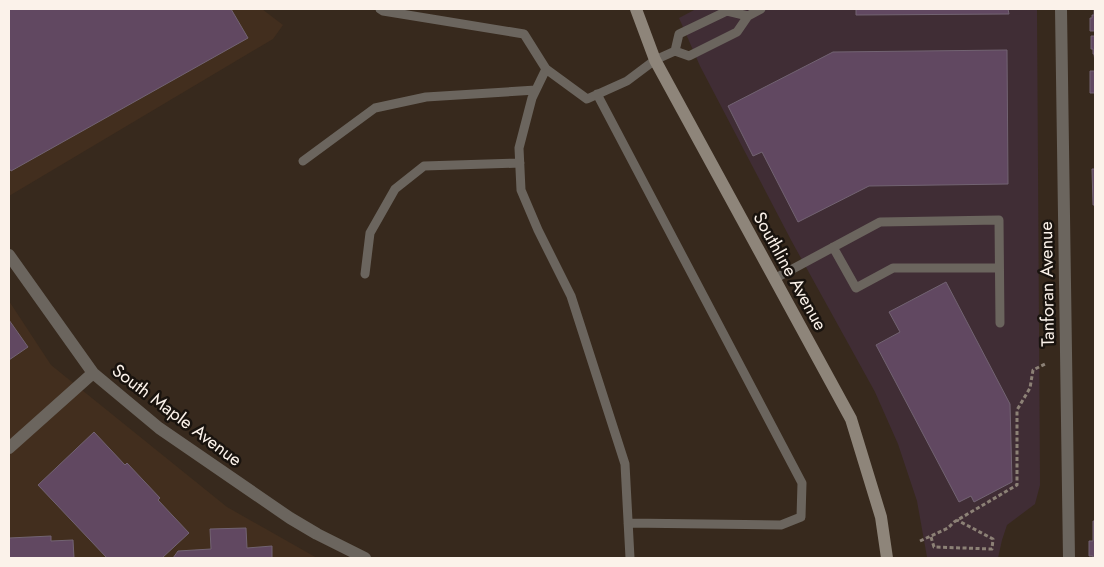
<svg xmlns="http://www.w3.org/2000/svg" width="1104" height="567" viewBox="0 0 1104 567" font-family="Jost,sans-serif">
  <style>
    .commercial { fill: #402d35 }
    .built { fill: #422e1e }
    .building { fill: #614861; stroke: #726372 }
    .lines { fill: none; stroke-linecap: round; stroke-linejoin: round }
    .path { stroke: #8c8176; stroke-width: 3; stroke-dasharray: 4 2.5; stroke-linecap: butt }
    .lane { stroke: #6b655e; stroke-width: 9 }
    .street { stroke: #6b655e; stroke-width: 12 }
    .secondary { stroke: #8e857a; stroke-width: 12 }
    .labels { text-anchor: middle; stroke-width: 5; stroke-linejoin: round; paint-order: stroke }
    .street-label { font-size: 18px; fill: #fbf2ea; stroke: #19130e }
  </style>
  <rect width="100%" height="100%" fill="#37291d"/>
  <path class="commercial" d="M696 9H1037L1040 485 1035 504 1007 525 1002 540 998 558H929L927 557 917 501 898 444 875 392 791 240 700 66 679 18Z"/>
  <path class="built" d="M9 9H262L283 25 273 39 9 196Z
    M9 301 51 365 227 507 317 558H9Z"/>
  <path class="building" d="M9 9H231L248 38 11 171 9 168Z
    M856 9H1008L1009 14 856 15Z
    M1094 9H1095V31H1090V18H1092V15H1094Z
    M1091 36H1095V62L1094 54H1093V49H1091Z
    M1007 50 1008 184 869 186 798 222 762 152 753 156 728 106 833 52Z
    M1090 71H1095V93H1090Z
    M1092 169H1095V205H1093Z
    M946 282 1010 404 1012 482 974 502 971 496 959 502 876 345 900 332 889 312Z
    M9 320 28 347 9 360Z
    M94 432 125 465 127 463 160 498 158 500 189 533 162 558H107L38 485Z
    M1093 521H1095V558H1093V556H1089V541H1093Z
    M246 528 247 548 272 546V558H173L178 551 211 549 210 529Z
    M51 536V541L73 540 74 558H9V538Z"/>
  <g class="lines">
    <path class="path" d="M931 537 934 547 992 549 993 539 957 520
      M920 541 948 528 954 522 1017 485V410L1030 388 1033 370 1045 364"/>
    <path class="lane" d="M380 9 383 11 524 34 546 69 587 99 627 81 655 60 675 51 689 56 737 32 748 16 727 11 679 34 675 51
      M748 16 761 9
      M546 69 532 98 519 148 521 190 538 230 571 296 625 464 630 558
      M597 94 802 483 801 517 781 525 628 523
      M303 161 375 108 426 97 536 90
      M833 247 856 288 893 268H999
      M365 274 370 233 395 189 424 166 520 163
      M774 279 880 222 999 220 1000 323"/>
    <path class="street" d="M1061 9 1069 558
      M9 255 93 373 159 428 290 518 317 534 365 558
      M9 448 93 373"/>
    <path class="secondary" d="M636 9 655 60 851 419 881 517 887 558"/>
  </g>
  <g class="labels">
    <g class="street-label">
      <text transform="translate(790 271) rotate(61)" y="6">Southline Avenue</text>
      <text transform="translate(1047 284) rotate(-91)" y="6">Tanforan Avenue</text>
      <text transform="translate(177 415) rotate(37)" y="6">South Maple Avenue</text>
    </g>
  </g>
  <rect width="1104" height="567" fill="none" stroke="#fbf2ea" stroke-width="20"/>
</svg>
